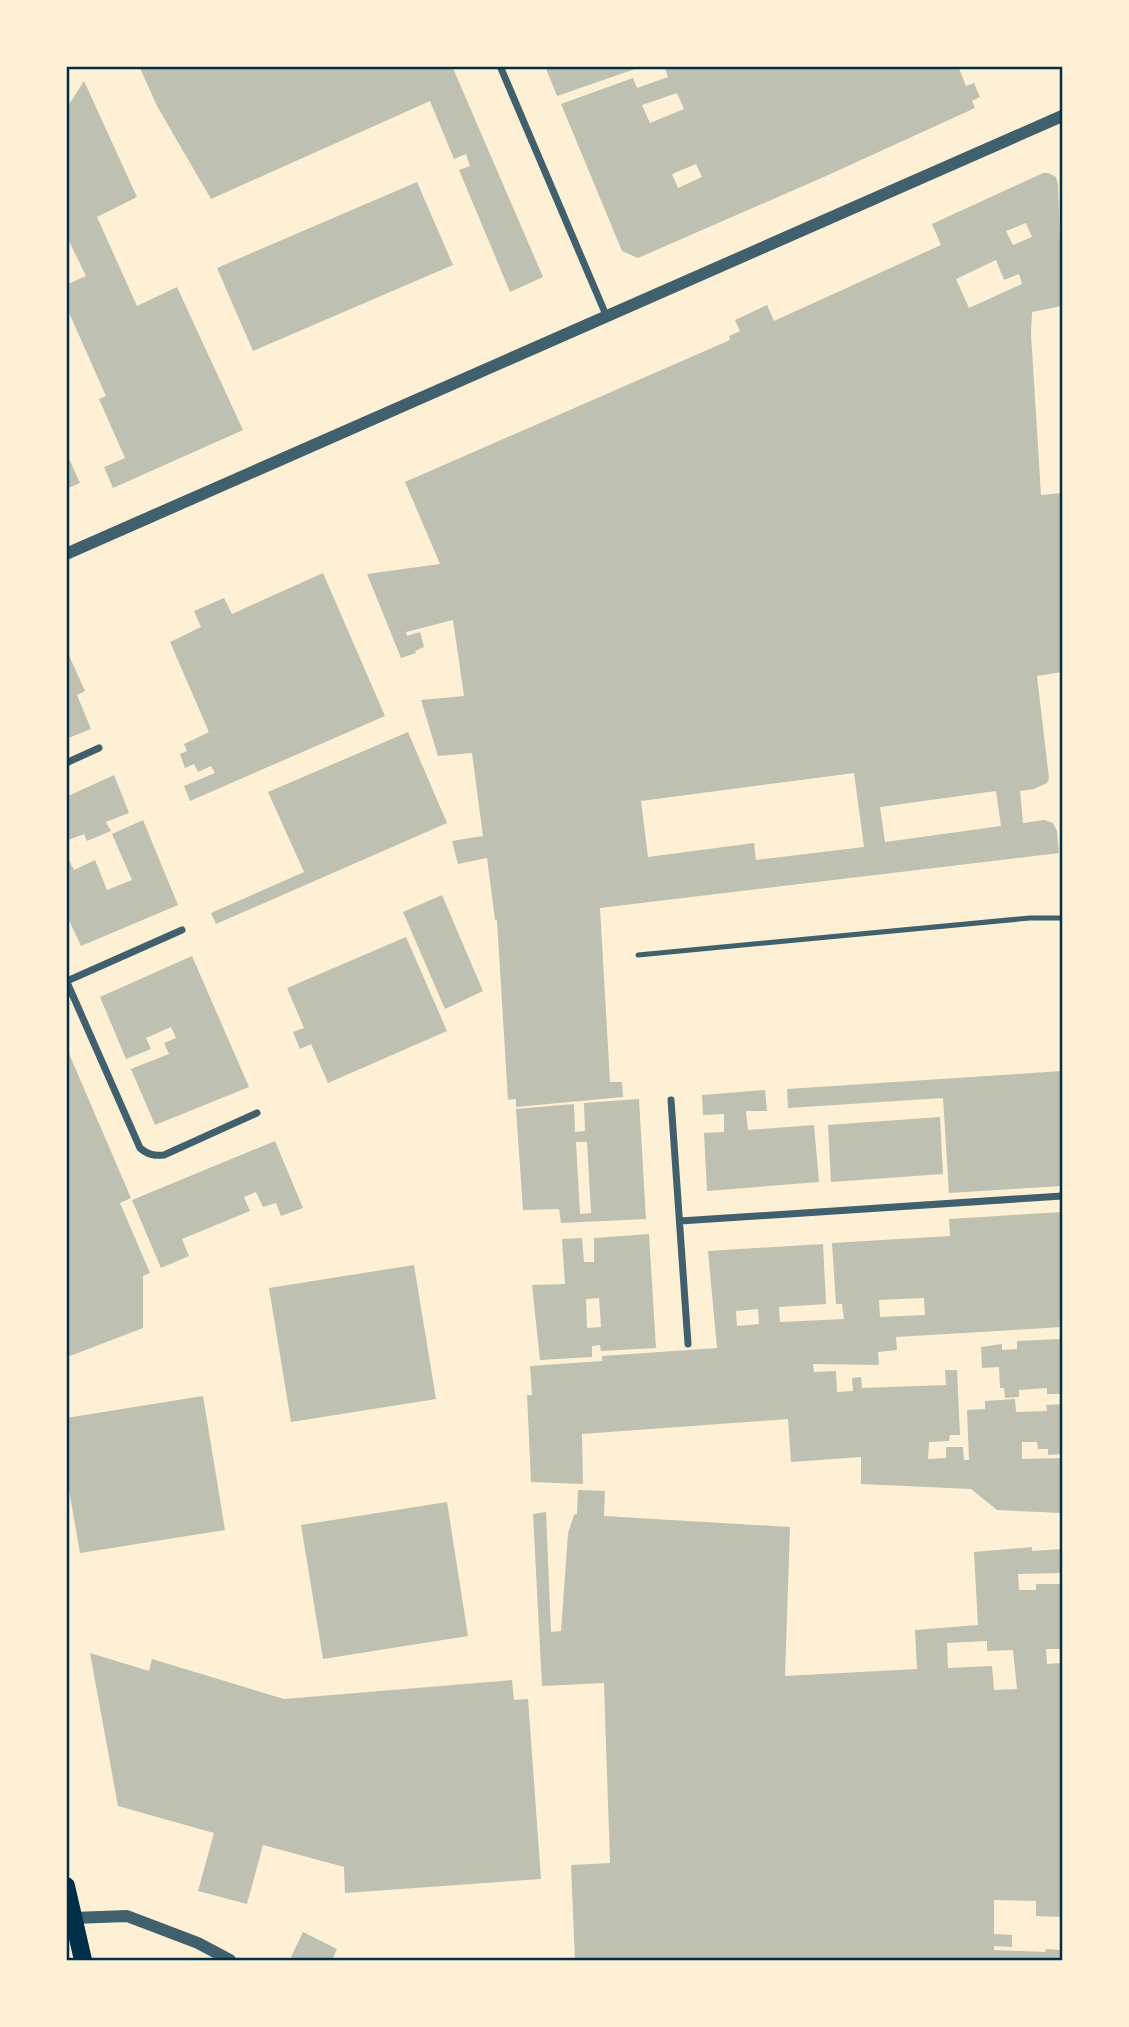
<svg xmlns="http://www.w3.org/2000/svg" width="1129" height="2027" viewBox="0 0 1129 2027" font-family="'Asap Condensed',sans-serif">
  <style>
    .building { fill: #bec0b2; fill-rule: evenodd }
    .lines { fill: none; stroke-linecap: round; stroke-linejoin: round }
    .service { stroke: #3f606c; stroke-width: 5 }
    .minor { stroke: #3f606c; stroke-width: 7 }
    .tertiary { stroke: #3f606c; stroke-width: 12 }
    .primary { stroke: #003049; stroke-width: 18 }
    .neatline { fill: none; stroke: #003049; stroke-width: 2.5 }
  </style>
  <rect width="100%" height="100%" fill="#fdf0d5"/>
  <path class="building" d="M139 66H452L543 277 510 292 459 170 470 166 466 154 454 159 430 101 211 199 157 106Z
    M545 66H641V67L557 96Z
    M664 66H958L966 86 974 83 980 97 972 101 975 108 826 176 638 258 622 251 561 104 633 78 637 88 668 77ZM677 93 684 109 650 123 642 105ZM696 164 702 177 678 188 672 174Z
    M84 81 137 197 97 217 137 306 177 287 243 430 113 488 104 467 125 458 99 399 106 396 66 306V285L86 276 66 235V109Z
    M1043 173H1048L1056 177 1058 184 1062 306 1032 312 1031 334 1041 495 1062 493V672L1037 676 1049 778 1047 783 1034 789 1020 791 1023 823 1044 820 1053 823 1057 831 1059 853 600 908 610 1082H622L623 1097 516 1107V1099L508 1100 497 920H495L487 858 458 864 452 841 483 836 472 753 438 756 421 700 464 696 453 620 406 632 407 636 420 632 424 647 415 651 416 653 401 658 367 574 440 564 405 482 730 340 729 336 740 331 735 320 767 305 774 321 941 245 932 224ZM1026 223 1032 237 1013 245 1006 231ZM996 260 1004 280 1019 274 1022 284 969 308 956 279ZM854 773 864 847 756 860 754 843 648 857 641 801ZM996 791 1001 826 885 842 880 807Z
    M417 182 453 265 253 351 217 268Z
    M66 452 80 483 66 489Z
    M323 573 385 716 190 801 184 786 215 773 211 766 198 772 194 764 185 768 180 754 187 751 184 744 209 732 170 642 201 627 194 611 224 598 232 614Z
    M66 649 85 691 77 695 91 729 66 739Z
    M408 732 447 823 216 924 211 913 304 872 268 792Z
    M114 775 129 813 106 822 111 831 87 841 84 834 66 841V797Z
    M143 820 178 905 81 946 66 914V854L74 870 95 860 107 890 132 880 112 834Z
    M442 895 483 991 445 1009 403 912Z
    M406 937 447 1031 328 1083 311 1044 300 1049 293 1032 304 1028 287 988Z
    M192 956 249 1087 155 1125 131 1069 169 1054 164 1043 176 1038 171 1027 146 1038 151 1049 126 1059 100 997Z
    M67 1049 131 1198 120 1203 150 1273 143 1276V1328L70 1356 66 1353Z
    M1062 1071V1186L949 1193 943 1098 788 1108 787 1089Z
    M765 1090 767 1111H746L748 1130 814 1125 819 1182 707 1191 704 1133 724 1132V1114L703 1115 702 1095Z
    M639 1099 646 1219 561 1223 559 1209 523 1210 516 1109 574 1104 575 1132 585 1131 584 1103ZM576 1142H587L591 1213 580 1214Z
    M940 1117 943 1174 831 1182 828 1125Z
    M275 1141 303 1208 281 1216 276 1203 263 1207 256 1192 244 1197 250 1211 182 1239 189 1256 161 1268 132 1200Z
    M1062 1212V1327L896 1337 897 1350 878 1352 879 1365 813 1364 814 1372 836 1371 837 1392 853 1391 852 1378 861 1377 862 1388 946 1385 945 1370H957L960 1435H950L949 1441 929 1442 928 1459 946 1458V1447H963L964 1460H969L967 1410 985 1409V1401L1015 1399 1016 1412 1047 1411 1046 1405 1062 1404V1454L1048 1455V1449H1038L1037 1442H1022V1459L1062 1458V1513L997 1510 971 1489 861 1484V1457L791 1462 788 1419 582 1434 583 1484 531 1482 527 1395H532L530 1366 602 1361V1356L717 1348 708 1251 823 1244 826 1304 779 1307 780 1322 844 1319 842 1304H836L832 1243 950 1236 949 1219ZM924 1298 925 1315 880 1317 879 1300ZM758 1309 759 1324 737 1326 736 1311Z
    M649 1234 656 1348 601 1351 600 1345 592 1346V1357L540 1360 532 1285 565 1284 562 1239 582 1238 584 1262H594V1238ZM599 1298 601 1327 587 1328 586 1299Z
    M414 1265 436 1399 291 1422 269 1288Z
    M1062 1339V1394H1047V1388L1019 1390V1397L1005 1398 1004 1388H1000L999 1367 982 1368 981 1347 1002 1344V1350L1017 1349V1341Z
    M203 1396 225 1530 80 1553 66 1473V1418Z
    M578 1490 605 1491 604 1516 790 1527 785 1676 917 1669 915 1630 978 1625 974 1552 1032 1547V1551L1062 1549V1573L1018 1574 1019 1590H1036V1584H1062V1649H1046L1047 1664 1062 1663V1917L1036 1916V1901L994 1900V1934L1012 1935V1947L994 1946V1950L1045 1952 1046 1949 1062 1950V1960H575L571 1865 610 1863 604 1683 542 1686 533 1514 546 1512 551 1632 561 1631 568 1533 574 1515 577 1514ZM987 1641V1651L1013 1650 1017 1689 994 1690 992 1666 948 1668 947 1643Z
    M447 1502 468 1636 323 1659 301 1525Z
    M90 1653 149 1671 152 1659 284 1699 512 1680 514 1700 528 1699 541 1879 345 1893 344 1867 263 1845 247 1904 198 1891 214 1833 118 1806Z
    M303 1932 337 1949 332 1960H298L291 1957Z"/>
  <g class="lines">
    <path class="service" d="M638 955 1030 918H1062"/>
    <path class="minor" d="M500 66 606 315
      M66 763 99 748
      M66 980 140 1148C148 1155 155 1156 164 1155L257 1113
      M67 981 182 930
      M671 1100 688 1344
      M680 1221 1062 1196"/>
    <path class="tertiary" d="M66 554 1062 116
      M73 1918 127 1916 198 1943 230 1960"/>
    <path class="primary" d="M66 1886 83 1960"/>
  </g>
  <rect width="1129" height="2027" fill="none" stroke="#fdf0d5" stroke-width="136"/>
  <rect x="68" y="68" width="993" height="1891" class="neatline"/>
</svg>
